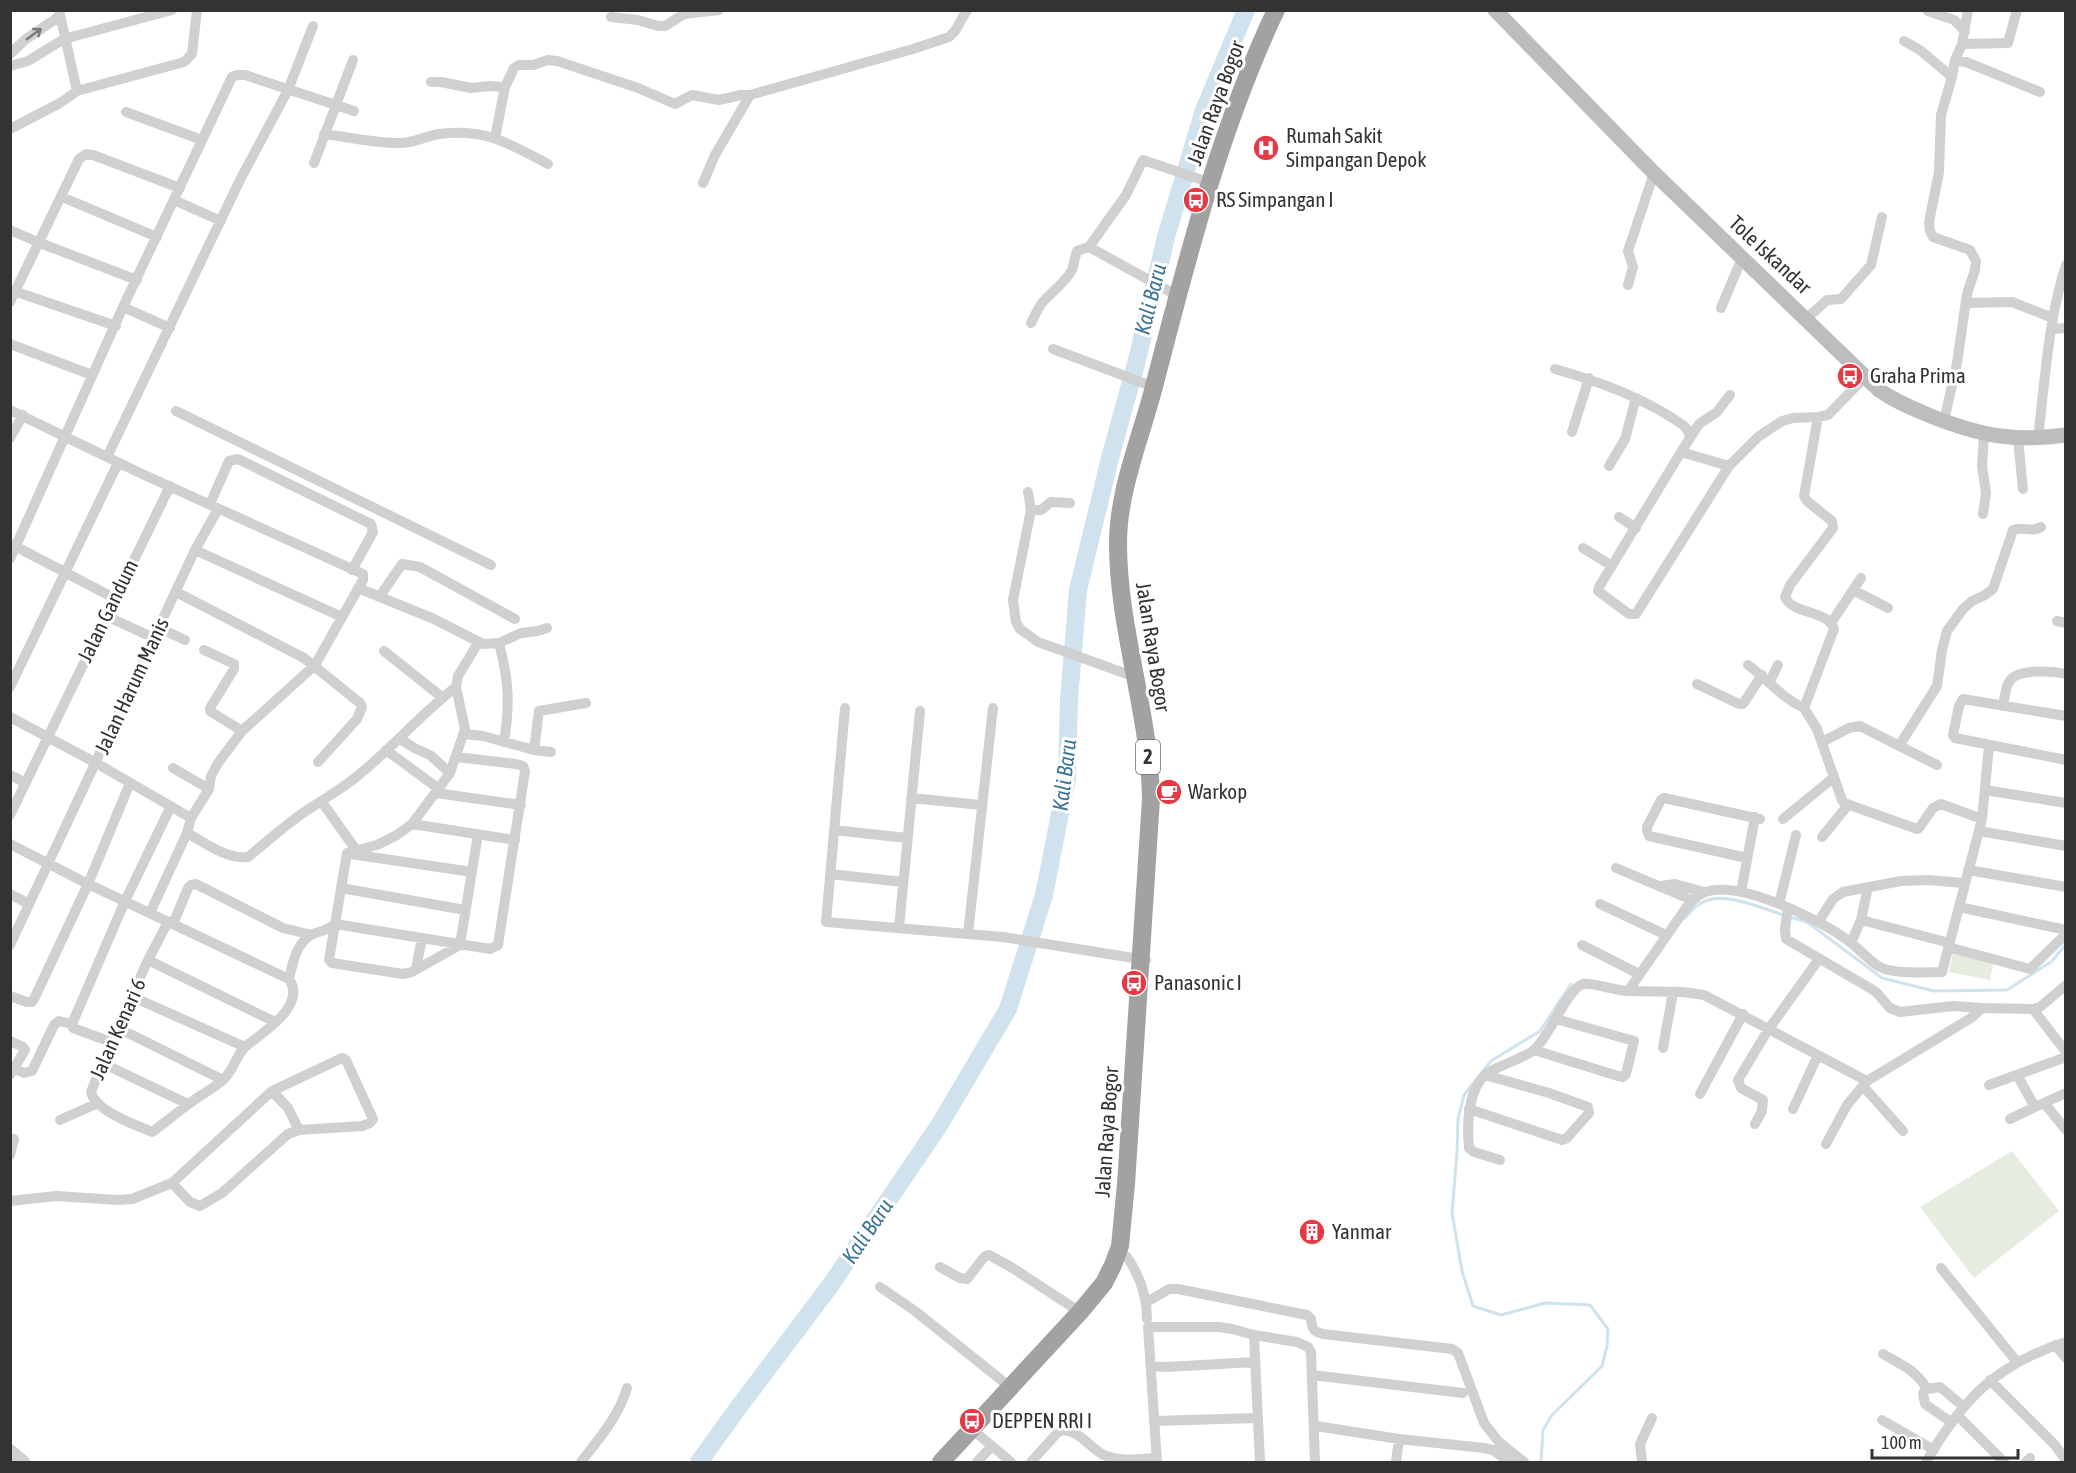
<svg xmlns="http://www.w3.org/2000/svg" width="2076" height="1473" viewBox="0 0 2076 1473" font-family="'Asap Condensed',sans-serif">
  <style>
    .green { fill: #e6ecdf }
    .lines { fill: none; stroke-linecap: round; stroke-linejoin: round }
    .stream { stroke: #cfe2ee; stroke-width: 3 }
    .river { stroke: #cfe2ee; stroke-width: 18 }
    .minor { stroke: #d0d0d0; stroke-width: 10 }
    .tertiary { stroke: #d0d0d0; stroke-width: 14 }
    .secondary { stroke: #bdbdbd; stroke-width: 15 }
    .trunk { stroke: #a2a2a2; stroke-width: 18 }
    .oneway { stroke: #7a7a7a }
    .labels { text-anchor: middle; stroke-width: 6; stroke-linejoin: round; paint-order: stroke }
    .shield { fill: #fff; stroke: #707070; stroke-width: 1.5 }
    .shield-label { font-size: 20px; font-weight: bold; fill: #333 }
    .street-label { font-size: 21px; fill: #333; stroke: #fff }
    .poi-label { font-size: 21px; fill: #333; stroke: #fff; text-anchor: start }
    .water-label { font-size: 22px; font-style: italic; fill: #3f7597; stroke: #fff }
  </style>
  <rect width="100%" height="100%" fill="#fff"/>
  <path class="green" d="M1953 953 1994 961 1990 980 1949 972Z
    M2012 1151 2059 1211 1974 1278 1920 1207Z"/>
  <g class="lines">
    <path class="stream" d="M1790 917 1807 922 1882 978 1934 991 2007 990 2051 962 2066 944
      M1685 918C1692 910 1698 903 1708 900 1727 893 1764 909 1784 915
      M1541 1462 1543 1430 1552 1415 1602 1366 1607 1346 1608 1329 1590 1305 1545 1303 1501 1315 1473 1306 1462 1271 1452 1213 1457 1152 1458 1119 1464 1095 1491 1061 1540 1031 1571 984"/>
    <path class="river" d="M699 1462 738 1408 830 1286 940 1124 1008 1009 1044 895 1067 778 1069 699 1078 590 1110 458 1137 360 1166 237 1204 110 1246 10"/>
    <path class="minor" d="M59 10 77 91
      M1928 11 1954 20 1965 31
      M611 17 638 20 658 26H665L684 14 719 10
      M1904 41 1920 50 1952 77
      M1962 44 2008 43 2017 10
      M10 54 26 39 60 16
      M1955 60 1966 62 2040 92
      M10 66 28 61 64 39 172 10
      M431 82H441L471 88 489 86 505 87 514 68 519 65H533L548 60 557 61 638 88 675 104 692 95 719 100 741 95H750
      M126 112 202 140
      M10 129 60 103 77 91 184 62 192 54 197 10
      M324 134C348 137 373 143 398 143 412 144 425 136 439 134 485 128 508 143 548 164
      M495 138 505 87
      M314 163 353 60
      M703 183 715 155 750 95 913 49 949 37 955 31 967 10
      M62 197 157 237
      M174 200 221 221
      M10 230 40 243 137 280
      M1089 247 1178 296
      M1628 285 1633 267 1628 251 1654 173
      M11 290 116 326
      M10 302 79 159 86 154 93 155 180 188
      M1966 303 2012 302 2053 318
      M123 307 170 328
      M1721 308 1742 258
      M1806 319 1827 300 1841 299 1871 265 1882 217
      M1031 323C1035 316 1038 307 1043 302 1052 291 1065 283 1072 270 1074 264 1075 257 1077 251L1089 247 1126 195 1143 160 1211 183
      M2051 329 2066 328
      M10 344 92 375
      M1053 349 1154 387
      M1555 369C1601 382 1644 398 1683 425L1687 429 1690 437
      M10 410 140 473 363 574V580L315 665 242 731 210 711V708L234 669V664L204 650
      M176 411 491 565
      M1818 417 1804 496 1807 501 1832 521 1833 528 1790 585 1785 597C1793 615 1827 609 1834 629L1804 708 1817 729 1842 800 1844 803 1917 829 1919 828 1933 808 1941 804 1982 819
      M1944 421 1957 363 1967 294 1975 270 1976 261 1970 250 1933 237 1930 231 1929 222 1939 172 1941 115 1952 77 1955 60 1962 44 1968 10
      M1572 432 1589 378
      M10 438 23 415
      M2038 438C2045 381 2048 320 2066 265
      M2018 439 2023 489
      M1681 452 1699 424 1717 412 1730 395
      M107 457 240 180 288 90 313 26
      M1609 466 1625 439 1636 398
      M1729 466 1681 452 1599 587 1598 591 1629 614H1636L1729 466 1758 437 1782 421 1793 418 1818 417 1828 415 1865 377
      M1028 492 1031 510 1013 600 1016 622 1020 629 1038 642 1138 678
      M210 504 229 461 238 459 371 524 373 532 352 570
      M1031 510H1041L1051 502 1070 503
      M1983 514 1986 493 1982 466 1984 435
      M1619 517 1636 528
      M11 544 114 598
      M1583 548 1612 566
      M195 550 342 617
      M10 559 123 307 232 77 237 75H245L354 111
      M358 588 434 619 483 644 499 643 521 633 538 631 547 628
      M1853 590 1888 608
      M176 592 304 658 360 703 362 707 357 719 318 762
      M380 596 402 564 420 567 515 619
      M106 616 154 638
      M2057 621 2066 623
      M1831 623 1861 578
      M159 628 185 640
      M499 643C509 681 510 704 504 742
      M384 651 443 698
      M1748 665C1768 679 1781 698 1804 708
      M1769 683 1778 665
      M1697 684 1739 704H1743L1762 675
      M10 687 118 463
      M2003 706C2005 698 2005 688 2009 682 2016 668 2053 671 2066 674
      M845 708 826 922 1003 937 1146 960
      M2066 716 1963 699 1959 706 1953 735 1955 738 2066 760
      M10 717 96 763 191 818
      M464 734 483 736 534 750 539 711 586 703
      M399 738 414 748 430 755 450 773
      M1822 742 1849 728 1860 726 1937 765
      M1899 746 1937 686 1942 650 1947 631 1963 609 1972 601 1985 595 1993 589 2013 530C2022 526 2032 533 2041 527
      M386 750 439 789
      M534 750 551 752
      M456 757 516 764 523 766 525 771 498 945 490 949 335 924 329 960 332 963 403 974 412 972 460 945 478 834
      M173 768 209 789
      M10 775 26 783
      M1985 790 2066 803
      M436 793 521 805
      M911 798 981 805
      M322 802 356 850
      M10 815 170 486
      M1783 819 1833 778
      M412 824 515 840
      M834 830 907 838
      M1979 831 2066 846
      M187 833C204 842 227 860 248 857 268 841 287 823 309 809 327 797 345 787 361 773 394 746 422 713 456 687
      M1822 837 1848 805
      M10 844 88 884 289 979
      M351 854 472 872
      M1747 858 1649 836 1647 831V827L1661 800 1664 798 1760 819
      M1616 868 1692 900
      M1968 870 2066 887
      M830 874 903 882
      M1661 886 1675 884 1704 892
      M1868 887 1861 920 1950 943
      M341 888 465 910
      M1741 892 1755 817
      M10 894 29 904
      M1600 904 1666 935
      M1779 904 1796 835
      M1959 907 2066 930
      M1788 908 1785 929 1786 939 1868 987 1876 992 1890 1008 1900 1012 1953 1006 1982 1008
      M150 913 187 833 191 818 209 789 211 776 218 763 242 731
      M1819 921 1833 899 1843 892 1901 881 1928 880 1964 883
      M168 922 148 960 111 1042 91 1092C95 1111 136 1125 152 1132 165 1123 176 1113 189 1104 200 1095 213 1089 223 1080 234 1070 236 1055 246 1046 264 1032 307 1005 289 979 293 963 296 942 313 934 321 931 328 930 335 924L347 853 377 845 397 835 412 824 450 773 465 729 456 687 458 676 478 643
      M173 924 188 888 191 885 196 884 283 928 312 935
      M899 928 920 711
      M968 934 993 708
      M1851 943 1861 920
      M10 945 195 550 218 509
      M1582 945 1639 974
      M1948 947 2030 969 2066 934
      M148 960 275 1022
      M416 969 422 938
      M1628 991 1683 992 1704 995 1867 1081
      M10 996 27 1002H32L34 999 88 884 130 783
      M133 997 245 1047
      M2033 1009 2066 1052
      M72 1024 125 901 171 806
      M118 1028 223 1080
      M10 1041 23 1047 25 1050 10 1075
      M1663 1048 1673 992
      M1534 1050 1618 1076 1623 1077 1626 1074 1634 1041 1556 1019
      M102 1063 188 1104
      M15 1069 24 1073 32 1071 54 1025 59 1021 72 1024 73 1028 111 1042
      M2017 1075 2035 1107 2066 1093
      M1989 1085 2066 1057
      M1863 1086 1903 1131
      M272 1091 288 1108 299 1130
      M1700 1094 1743 1014
      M2045 1104 2066 1130
      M1469 1109 1562 1140 1567 1138 1589 1113 1588 1107 1549 1093 1485 1075
      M1793 1109 1818 1055
      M2010 1119 2035 1107
      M60 1120 98 1103
      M1755 1124 1762 1111 1763 1100 1741 1088 1738 1080 1768 1030 1819 959
      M10 1138 14 1139 10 1155
      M1826 1144 1847 1105 1867 1081 1971 1018 1982 1008 2033 1009 2040 1007 2066 985
      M1500 1160 1474 1152 1469 1148C1467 1125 1467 1097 1482 1078 1491 1067 1522 1060 1534 1050 1549 1038 1567 989 1583 984 1592 982 1615 991 1628 991L1686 908C1691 902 1696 896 1703 893 1735 878 1816 918 1843 937 1856 945 1866 958 1878 966 1893 975 1924 972 1942 972L1982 819 1989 746
      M10 1201 56 1196 118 1200 132 1199 172 1183 272 1091 342 1058 346 1060 373 1119 370 1123 362 1126 299 1130 288 1134 222 1193 200 1206 190 1202 172 1183
      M1127 1257C1140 1276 1147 1297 1147 1319
      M940 1267 960 1278 967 1279 985 1256 989 1255 1011 1267 1080 1312
      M1941 1268 2017 1362
      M880 1287 915 1311 1010 1387
      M1147 1302 1169 1289H1178L1307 1315 1311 1319C1312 1328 1313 1332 1323 1334L1452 1349 1458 1353 1484 1423 1499 1442 1524 1462
      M1254 1335 1260 1462
      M2055 1345 2066 1358
      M1883 1354C1900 1364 1916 1370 1927 1389L1940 1387 1964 1407
      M1151 1366 1166 1367 1255 1362
      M1312 1375 1463 1393
      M1990 1380 2055 1445 2066 1461
      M1926 1387 1923 1394 1925 1404 1951 1422
      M1957 1415 2004 1462
      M1882 1420 1934 1450
      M1154 1421 1257 1418
      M1316 1426 1399 1439 1484 1448 1493 1450 1509 1462
      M980 1436 1011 1462
      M581 1462C598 1440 619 1416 627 1388
      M977 1462 992 1446
      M1031 1462 1059 1431C1078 1427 1088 1447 1104 1455 1120 1462 1139 1459 1156 1458
      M1157 1462 1148 1327H1219L1232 1329 1254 1335 1297 1342 1308 1347 1311 1352 1315 1462
      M1396 1462 1399 1439
      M1642 1462 1640 1444 1652 1418
      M1926 1462C1962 1400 1996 1364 2066 1342
      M2026 1462 2030 1458"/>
    <path class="tertiary" d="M10 1451 23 1462"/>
    <path class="secondary" d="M1495 10 1654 173 1879 390C1896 402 1914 409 1933 417 1982 436 2014 442 2066 435"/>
    <path class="trunk" d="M941 1462 1080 1312 1104 1283 1113 1265 1120 1246 1126 1184 1151 799C1150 713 1118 630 1118 543 1118 493 1139 442 1152 394 1186 264 1218 132 1276 10"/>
  </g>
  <defs><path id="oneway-shaft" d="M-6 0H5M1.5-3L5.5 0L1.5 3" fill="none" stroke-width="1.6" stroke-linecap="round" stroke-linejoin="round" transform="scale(1.5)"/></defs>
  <use class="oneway" href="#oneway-shaft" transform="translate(34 34) rotate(-36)"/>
  <defs>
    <g id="hospital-disc" transform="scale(1.35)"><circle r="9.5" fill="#e63946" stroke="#fff"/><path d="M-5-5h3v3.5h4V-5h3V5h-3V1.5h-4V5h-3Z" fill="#fff"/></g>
    <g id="bus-disc" transform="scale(1.35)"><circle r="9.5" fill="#e63946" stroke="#fff"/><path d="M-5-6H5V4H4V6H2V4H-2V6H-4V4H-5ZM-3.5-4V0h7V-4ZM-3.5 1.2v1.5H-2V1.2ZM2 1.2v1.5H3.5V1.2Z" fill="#fff"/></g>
    <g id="cafe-disc" transform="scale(1.35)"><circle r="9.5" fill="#e63946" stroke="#fff"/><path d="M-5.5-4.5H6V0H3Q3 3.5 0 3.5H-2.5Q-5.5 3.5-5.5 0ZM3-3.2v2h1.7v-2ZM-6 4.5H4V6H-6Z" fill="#fff"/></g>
    <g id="building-disc" transform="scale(1.35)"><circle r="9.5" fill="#e63946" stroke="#fff"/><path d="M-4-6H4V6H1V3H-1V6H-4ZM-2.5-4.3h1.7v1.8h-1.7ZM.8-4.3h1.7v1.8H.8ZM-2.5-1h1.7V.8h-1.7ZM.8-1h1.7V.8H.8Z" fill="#fff"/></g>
  </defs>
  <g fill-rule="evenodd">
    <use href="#hospital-disc" x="1266" y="148"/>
    <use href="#bus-disc" x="1196" y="200"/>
    <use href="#bus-disc" x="1850" y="376"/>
    <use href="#cafe-disc" x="1169" y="792"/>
    <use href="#bus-disc" x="1134" y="983"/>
    <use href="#building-disc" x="1312" y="1232"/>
    <use href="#bus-disc" x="972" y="1421"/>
  </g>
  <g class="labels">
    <rect class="shield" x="1136" y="740" width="24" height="34" rx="4.5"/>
    <g class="shield-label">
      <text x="1148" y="764">2</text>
    </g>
    <g class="street-label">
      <text transform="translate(1216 103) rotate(-70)" y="7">Jalan Raya Bogor</text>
      <text transform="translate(1770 255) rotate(43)" y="7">Tole Iskandar</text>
      <text transform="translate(108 611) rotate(-64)" y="7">Jalan Gandum</text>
      <text transform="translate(1153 647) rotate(81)" y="7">Jalan Raya Bogor</text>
      <text transform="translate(132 686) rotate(-65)" y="7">Jalan Harum Manis</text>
      <text transform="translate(118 1029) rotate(-66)" y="7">Jalan Kenari 6</text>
      <text transform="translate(1107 1132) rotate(-86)" y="7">Jalan Raya Bogor</text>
    </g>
    <g class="poi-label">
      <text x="1286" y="143">Rumah Sakit<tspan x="1286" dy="24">Simpangan Depok</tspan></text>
      <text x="1216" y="207">RS Simpangan I</text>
      <text x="1870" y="383">Graha Prima</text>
      <text x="1188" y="799">Warkop</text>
      <text x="1154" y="990">Panasonic I</text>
      <text x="1332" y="1239">Yanmar</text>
      <text x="992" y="1428">DEPPEN RRI I</text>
    </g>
    <g class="water-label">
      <text transform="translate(1150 299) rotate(-76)" y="8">Kali Baru</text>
      <text transform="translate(1064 775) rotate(-83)" y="8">Kali Baru</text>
      <text transform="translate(867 1231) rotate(-56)" y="8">Kali Baru</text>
    </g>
  </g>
  <rect width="2076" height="1473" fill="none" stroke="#333333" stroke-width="24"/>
  <path d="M1872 1449v9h146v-9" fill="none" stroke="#333333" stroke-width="3"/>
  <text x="1881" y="1449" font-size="18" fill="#333333" stroke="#ffffff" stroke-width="4.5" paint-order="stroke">100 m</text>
</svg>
